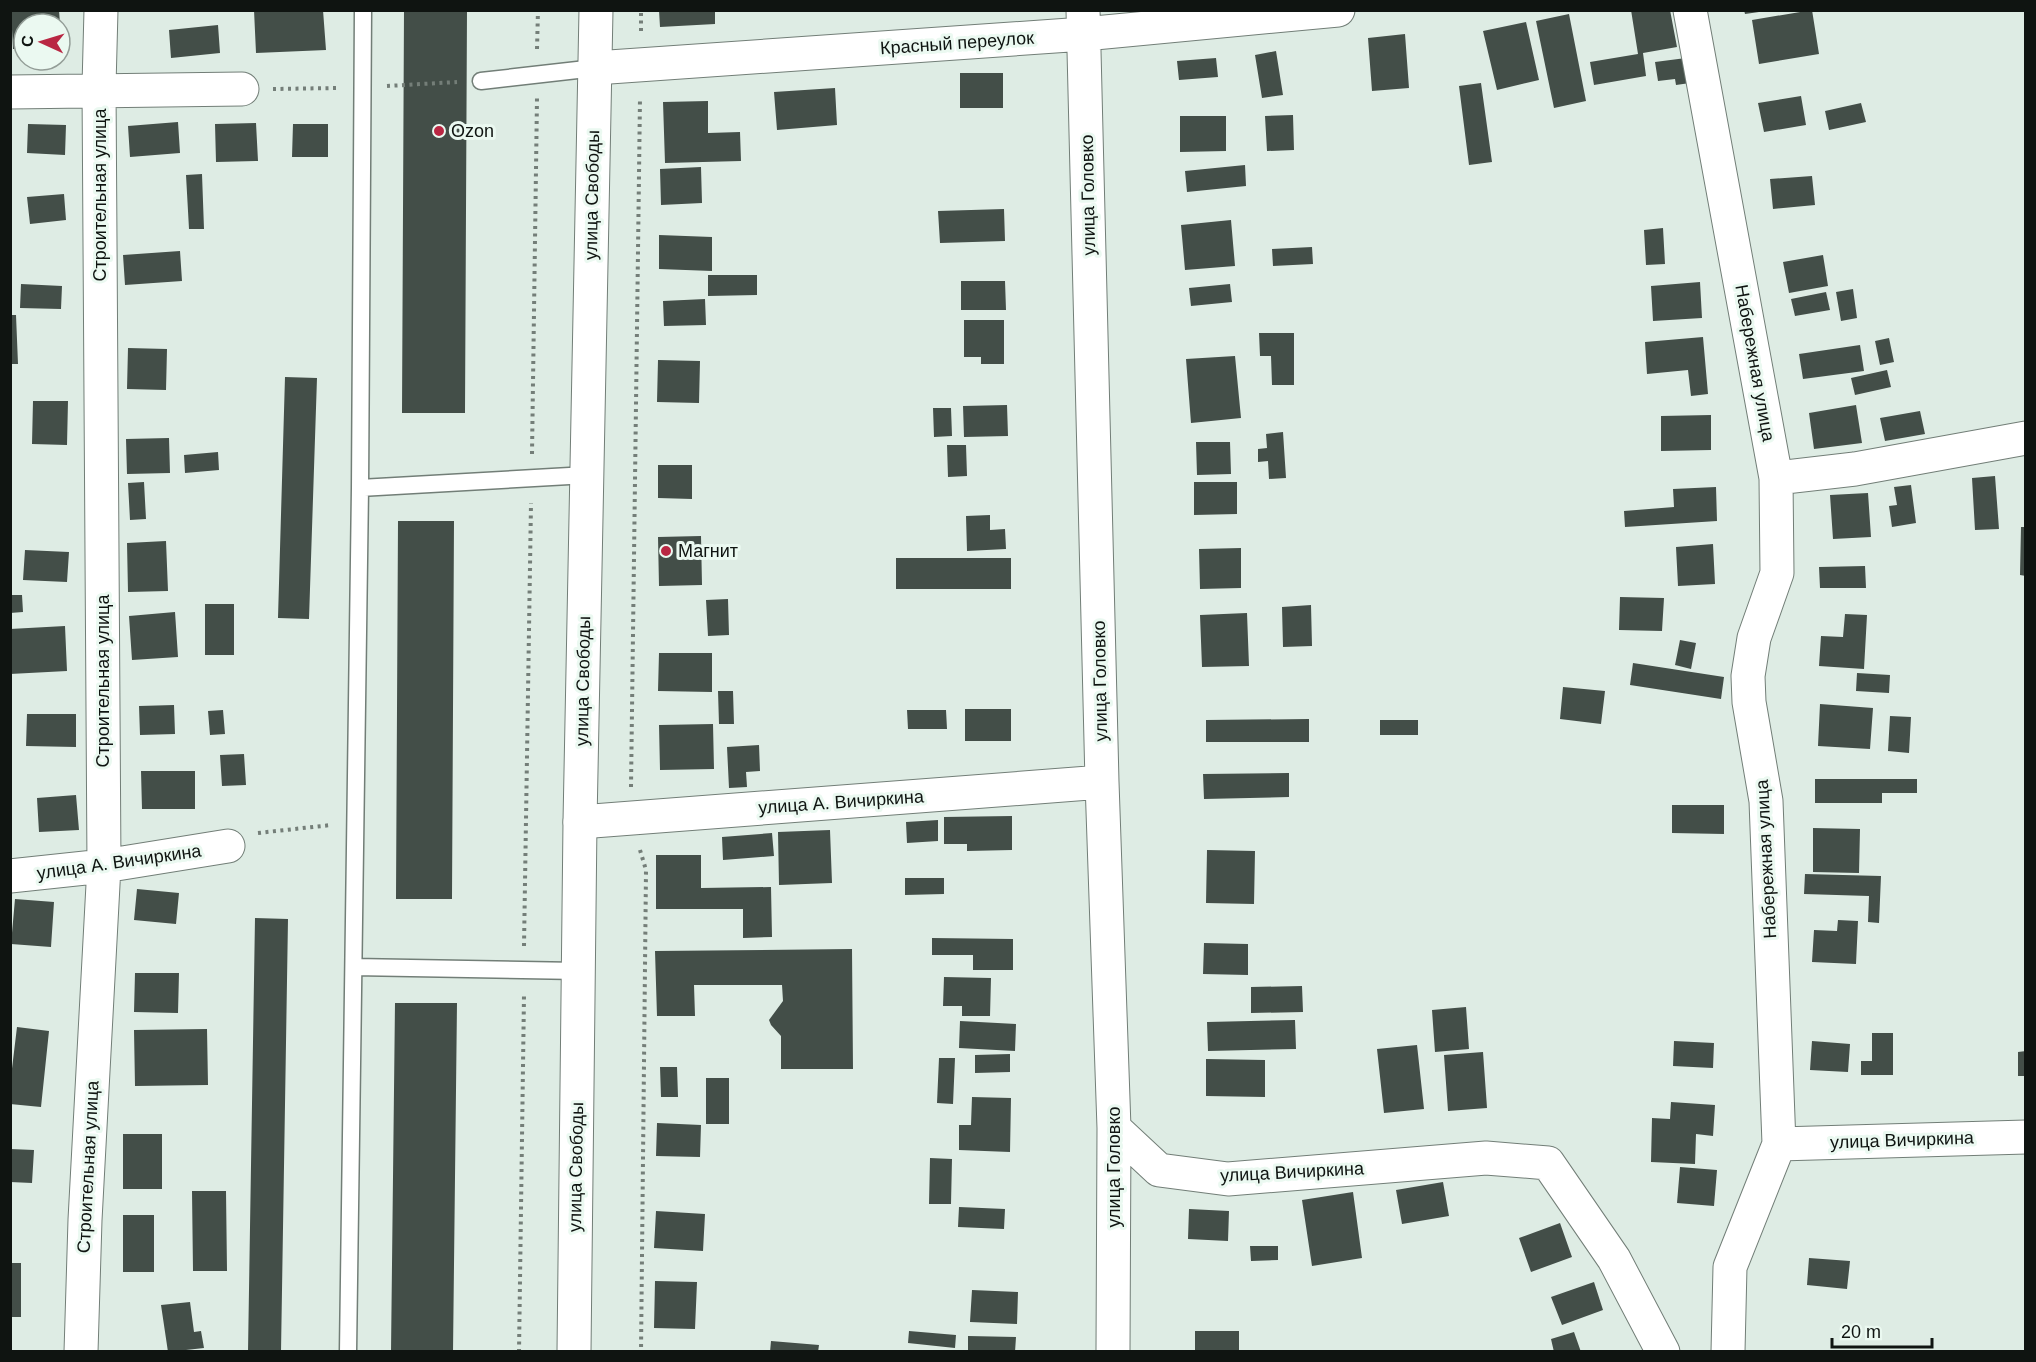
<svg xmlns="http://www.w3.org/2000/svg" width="2036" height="1362" viewBox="0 0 2036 1362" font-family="Arial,sans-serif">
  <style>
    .building { fill: #434e48 }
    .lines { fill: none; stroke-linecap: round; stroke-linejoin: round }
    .service-casing { stroke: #727e77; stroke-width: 19 }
    .minor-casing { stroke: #727e77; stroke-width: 35 }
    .secondary-casing { stroke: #727e77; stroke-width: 35 }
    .path { stroke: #747e78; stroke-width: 4; stroke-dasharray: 3 4.5; stroke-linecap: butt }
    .service { stroke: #fff; stroke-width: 16 }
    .minor { stroke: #fff; stroke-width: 33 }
    .secondary { stroke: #fff; stroke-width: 33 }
    .poi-dot { fill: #b92743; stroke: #ebf9f1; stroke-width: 2 }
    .labels { text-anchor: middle; stroke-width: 6; stroke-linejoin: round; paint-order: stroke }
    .street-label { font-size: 18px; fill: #0f1411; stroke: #ebf9f1 }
    .poi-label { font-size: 18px; fill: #0f1411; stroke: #ebf9f1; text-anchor: start }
  </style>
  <rect width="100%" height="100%" fill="#deece4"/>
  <path class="building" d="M11 10H59L60 24H24V49H13Z
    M254 10H323L326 50 256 53Z
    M404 10H467L465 413H402Z
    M659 10H715V24L660 27Z
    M1631 10H1670L1677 47 1643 53 1646 76 1594 85 1590 62 1638 54Z
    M1744 10H1759V12L1745 14Z
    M1812 10 1819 54 1759 64 1752 20Z
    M1569 14 1586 101 1554 108 1536 21Z
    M1526 22 1539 80 1497 90 1483 31Z
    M218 25 220 53 171 58 169 30Z
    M1405 34 1409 88 1372 91 1368 38Z
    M1276 51 1283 95 1262 98 1255 55Z
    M1216 58 1218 77 1179 80 1177 61Z
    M1686 58 1690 83 1676 85 1675 79 1658 81 1655 62Z
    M960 73H1003V108H960Z
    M1481 83 1492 162 1469 165 1459 86Z
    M835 88 837 125 777 130 774 92Z
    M1801 96 1806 125 1764 132 1758 103Z
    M708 101V133L740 132 741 161 665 163 663 102Z
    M1861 103 1866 122 1829 130 1825 111Z
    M1293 115 1294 150 1267 151 1265 116Z
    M1180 116H1226V151L1180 152Z
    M178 122 180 153 130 157 128 126Z
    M256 123 258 161 216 162 215 124Z
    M28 124 66 125 65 155 27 153Z
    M293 124H328V157H292Z
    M1245 165 1246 186 1187 192 1185 171Z
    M701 167 702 203 661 205 660 169Z
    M202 174 204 229H189L186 175Z
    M1812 176 1815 205 1773 209 1770 179Z
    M64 194 66 220 30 224 27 197Z
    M1004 209 1005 241 940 243 938 211Z
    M1231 220 1235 266 1185 270 1181 225Z
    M1663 228 1665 264 1646 265 1644 230Z
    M659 235 712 237V271L659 269Z
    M1312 247 1313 264 1273 266 1272 249Z
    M180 251 182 281 125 285 123 255Z
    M1823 255 1828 286 1789 293 1783 262Z
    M708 275H757V295L708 296Z
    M961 281H1005L1006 310H961Z
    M1700 282 1702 318 1653 321 1651 286Z
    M21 284 62 286 61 309 20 308Z
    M1230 284 1232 302 1191 306 1189 288Z
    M1853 289 1857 318 1841 321 1836 292Z
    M1826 292 1830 310 1795 316 1791 299Z
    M705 299 706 325 664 326 663 301Z
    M10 315H16L18 364H10Z
    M964 320H1004V364H981V357H964Z
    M1259 333H1294V385H1272L1271 356H1260Z
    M1703 337 1708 394 1691 396 1688 370 1647 374 1645 342Z
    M1889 338 1894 362 1880 365 1875 341Z
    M1860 345 1864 371 1803 379 1799 354Z
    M128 348 167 349 166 390 127 389Z
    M1235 356 1241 418 1191 423 1186 359Z
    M658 360 700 361 699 403 657 402Z
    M1887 370 1891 387 1855 395 1851 378Z
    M285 377 317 378 309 619 278 618Z
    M33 401H68L67 445 32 444Z
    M1007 405 1008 436 964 437 963 406Z
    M1856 405 1862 443 1814 449 1809 413Z
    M933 408H951L952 436 934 437Z
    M1920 411 1925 434 1885 441 1880 418Z
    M1711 415V450L1661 451V416Z
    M1283 432 1286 478 1269 479 1268 461 1258 462V449L1267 448 1266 434Z
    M169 438 170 473 127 474 126 439Z
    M1196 442H1230L1231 474 1197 475Z
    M947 445H966L967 476 948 477Z
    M218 452 219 470 185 473 184 455Z
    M658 465H692V499L658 498Z
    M1995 476 1999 529 1975 530 1972 478Z
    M144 482 146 519 130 520 128 483Z
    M1194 482H1237V514L1194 515Z
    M1911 485 1916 523 1892 527 1889 506 1897 505 1894 487Z
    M1716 487 1717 521 1625 527 1624 511 1674 507 1673 489Z
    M1868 493 1871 537 1833 539 1830 495Z
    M990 515V530L1005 529 1006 549 967 551 966 516Z
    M398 521H454L452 899H396Z
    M2021 527H2026V576L2020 575Z
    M701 536 702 585 659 586 658 537Z
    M166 541 168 591 128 592 127 543Z
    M1713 544 1715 584 1678 586 1676 547Z
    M1241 548V588L1200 589 1199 549Z
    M25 550 69 552 67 582 23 580Z
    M896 558H1011V589H896Z
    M1865 566 1866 588H1820L1819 567Z
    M10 595H22L23 612 10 613Z
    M1620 597 1664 598 1662 631 1619 630Z
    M728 599 729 635 708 636 706 600Z
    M205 604H234V655H205Z
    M1311 605 1312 646 1283 647 1282 607Z
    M175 612 178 657 132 660 129 616Z
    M1247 613 1249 666 1202 667 1200 615Z
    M1845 614 1867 615 1864 669 1819 666 1821 636 1843 637Z
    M65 626 67 671 10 674V629Z
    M1680 640 1696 643 1691 669 1675 665Z
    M659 653H712V692L658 691Z
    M1633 663 1724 677 1721 699 1630 685Z
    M1857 673 1890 675 1889 693 1856 691Z
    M1563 687 1605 691 1601 724 1560 719Z
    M718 691H733L734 724H719Z
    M1820 704 1873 708 1870 749 1818 746Z
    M174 705 175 734 140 735 139 706Z
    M965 709H1011V741H965Z
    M223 710 225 734 210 735 208 711Z
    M907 710H946L947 729H908Z
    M27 714H76V747L26 746Z
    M1890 716 1911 717 1909 753 1888 751Z
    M1309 719V742H1206V720Z
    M1380 720H1418V735H1380Z
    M713 724 714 769 660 770 659 725Z
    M759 745 760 771 746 772 747 787 729 788 727 747Z
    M244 754 246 785 222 786 220 755Z
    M141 771H195V809H142Z
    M1289 773V797L1204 799 1203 774Z
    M1815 779H1917V793H1882V803H1815Z
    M76 795 79 830 39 832 37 798Z
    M1672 805H1724V834L1672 833Z
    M1012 816V850L967 851V844H944V817Z
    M938 820V841L907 843 906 822Z
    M1813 828 1860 829 1859 873 1813 872Z
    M830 830 832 883 779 885 778 832Z
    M772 833 774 856 723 860 722 837Z
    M1207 850 1255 851 1254 904 1206 903Z
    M656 855H701V888L771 887 772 937 743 938V909H656Z
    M1805 874 1881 876 1879 923 1868 922 1869 896 1804 894Z
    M905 878H944V894L905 895Z
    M137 889 179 893 176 924 134 920Z
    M15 899 54 902 51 947 11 944Z
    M255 918 288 919 281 1352H248Z
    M1838 920 1858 921 1856 964 1812 962 1814 930 1837 931Z
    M932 938 1013 939V970H973V955H932Z
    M1204 943 1248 944V975L1203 974Z
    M852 949 853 1069H781V1036L771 1025 769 1020 783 1001 782 985H694L695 1016H657L655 951Z
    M135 973H179L178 1013 134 1012Z
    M944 977 991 978 990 1016H962V1006H943Z
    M1302 986 1303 1012 1251 1013V987Z
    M395 1003H457L453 1352H391Z
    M1466 1007 1469 1049 1435 1052 1432 1010Z
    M1295 1020 1296 1049 1208 1051 1207 1022Z
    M960 1021 1016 1024 1015 1051 959 1048Z
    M17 1027 49 1031 41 1107 10 1104V1085Z
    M207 1029 208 1085 135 1086 134 1030Z
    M1872 1033H1893V1075H1861V1061H1872Z
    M1674 1041 1714 1043 1713 1068 1673 1066Z
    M1812 1041 1850 1044 1848 1072 1810 1070Z
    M1417 1045 1424 1109 1384 1113 1377 1049Z
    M2026 1051V1076H2018V1052Z
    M1483 1052 1487 1108 1448 1111 1444 1055Z
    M1010 1054V1072L975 1073V1055Z
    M939 1058H955L953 1104 937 1103Z
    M1206 1059 1265 1060V1097L1206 1096Z
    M660 1067H677L678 1097H661Z
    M706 1078H729V1124H706Z
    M972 1097 1011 1098 1010 1152 959 1150V1125H971Z
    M1671 1102 1715 1105 1713 1136 1696 1134 1695 1164 1651 1162 1652 1118 1670 1119Z
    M657 1123 701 1125 700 1157 656 1156Z
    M123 1134H162V1189H123Z
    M10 1149 34 1150 32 1183 10 1182Z
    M930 1158 952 1159 951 1204H929Z
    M1680 1167 1717 1170 1714 1206 1677 1203Z
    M1443 1182 1449 1216 1402 1224 1396 1190Z
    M192 1191H226L227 1271H193Z
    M1353 1192 1362 1258 1312 1266 1302 1200Z
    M959 1207 1005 1209 1004 1229 958 1227Z
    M1189 1209 1229 1211 1228 1241 1188 1239Z
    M656 1211 705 1214 703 1251 654 1248Z
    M123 1215H154V1272H123Z
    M1560 1223 1572 1257 1531 1272 1519 1238Z
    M1250 1246H1278V1260L1251 1261Z
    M1809 1258 1850 1261 1847 1289 1807 1285Z
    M10 1263H21V1317H10Z
    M655 1281 697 1282 695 1329 654 1328Z
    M1594 1282 1603 1310 1562 1325 1551 1297Z
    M972 1290 1018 1292 1017 1324 970 1322Z
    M190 1302 194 1332 201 1331 204 1348 168 1352 161 1305Z
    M909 1331 956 1335 955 1348 908 1343Z
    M1195 1331H1239V1352H1195Z
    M1574 1332 1581 1352H1554L1551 1339Z
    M968 1336 1016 1337 1015 1352H968Z
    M771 1341 819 1345 818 1352H770Z"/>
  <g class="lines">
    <g class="service-casing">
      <path id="service" d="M481 81 595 68
        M360 488 587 475
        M354 967 579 971
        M348 1352 360 488 363 10"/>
    </g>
    <g class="minor-casing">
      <path id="minor" d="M1083 10 1102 782 1114 1128 1113 1352
        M1690 10 1776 478 1777 573 1754 638 1748 676 1749 702 1766 801 1779 1144 1730 1267 1728 1352
        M595 68 1084 34 1338 10
        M10 92 242 89
        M1776 478 1855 469 2026 438
        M580 822 1102 782
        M10 876 104 866 228 846
        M1114 1128 1159 1170 1228 1179 1486 1158 1548 1163 1614 1259 1663 1352
        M1779 1144 2026 1137
        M81 1352 85 1220 104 866 99 86 101 10"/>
    </g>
    <g class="secondary-casing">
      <path id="secondary" d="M574 1352 580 822 596 10"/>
    </g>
    <path class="path" d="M641 31V10
      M537 49 538 10
      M387 86 457 82
      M273 89 337 88
      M532 454 537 98
      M631 787 640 98
      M258 833 331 825
      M640 850 646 870 641 1352
      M524 946 531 503
      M519 1352 524 995"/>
    <use href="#service" class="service"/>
    <use href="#minor" class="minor"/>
    <use href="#secondary" class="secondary"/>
  </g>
  <g class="poi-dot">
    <circle cx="439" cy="131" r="6"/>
    <circle cx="666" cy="551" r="6"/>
  </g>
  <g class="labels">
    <g class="street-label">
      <text transform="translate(957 43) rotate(-4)" y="6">Красный переулок</text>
      <text transform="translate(100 195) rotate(-90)" y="6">Строительная улица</text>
      <text transform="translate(592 195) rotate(-89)" y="6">улица Свободы</text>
      <text transform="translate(1088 195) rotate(-91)" y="6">улица Головко</text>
      <text transform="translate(1755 363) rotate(80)" y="6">Набережная улица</text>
      <text transform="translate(103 681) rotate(-90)" y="6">Строительная улица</text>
      <text transform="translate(583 681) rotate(-89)" y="6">улица Свободы</text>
      <text transform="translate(1100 681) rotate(-91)" y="6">улица Головко</text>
      <text transform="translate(841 802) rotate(-4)" y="6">улица А. Вичиркина</text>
      <text transform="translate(1766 859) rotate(-93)" y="6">Набережная улица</text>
      <text transform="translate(119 862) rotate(-8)" y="6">улица А. Вичиркина</text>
      <text transform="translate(1902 1140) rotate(-2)" y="6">улица Вичиркина</text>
      <text transform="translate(88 1167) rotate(-87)" y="6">Строительная улица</text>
      <text transform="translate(576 1167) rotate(-89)" y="6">улица Свободы</text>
      <text transform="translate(1114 1167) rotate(-90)" y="6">улица Головко</text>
      <text transform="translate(1292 1172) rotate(-3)" y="6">улица Вичиркина</text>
    </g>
    <g class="poi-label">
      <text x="451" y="137">Ozon</text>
      <text x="678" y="557">Магнит</text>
    </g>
  </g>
  <rect width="2036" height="1362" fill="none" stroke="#0f1411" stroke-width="24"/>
  <g transform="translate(42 42) rotate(274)"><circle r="28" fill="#ebf9f1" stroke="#939d97" stroke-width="1.5"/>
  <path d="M0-4.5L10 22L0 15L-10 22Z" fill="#b92743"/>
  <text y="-9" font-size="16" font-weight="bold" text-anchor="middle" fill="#0f1411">С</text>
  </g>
  <path d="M1832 1338v9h100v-9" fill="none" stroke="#0f1411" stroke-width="3"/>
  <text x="1841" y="1338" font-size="18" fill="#0f1411" stroke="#ebf9f1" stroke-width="4.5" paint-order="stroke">20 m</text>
</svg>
